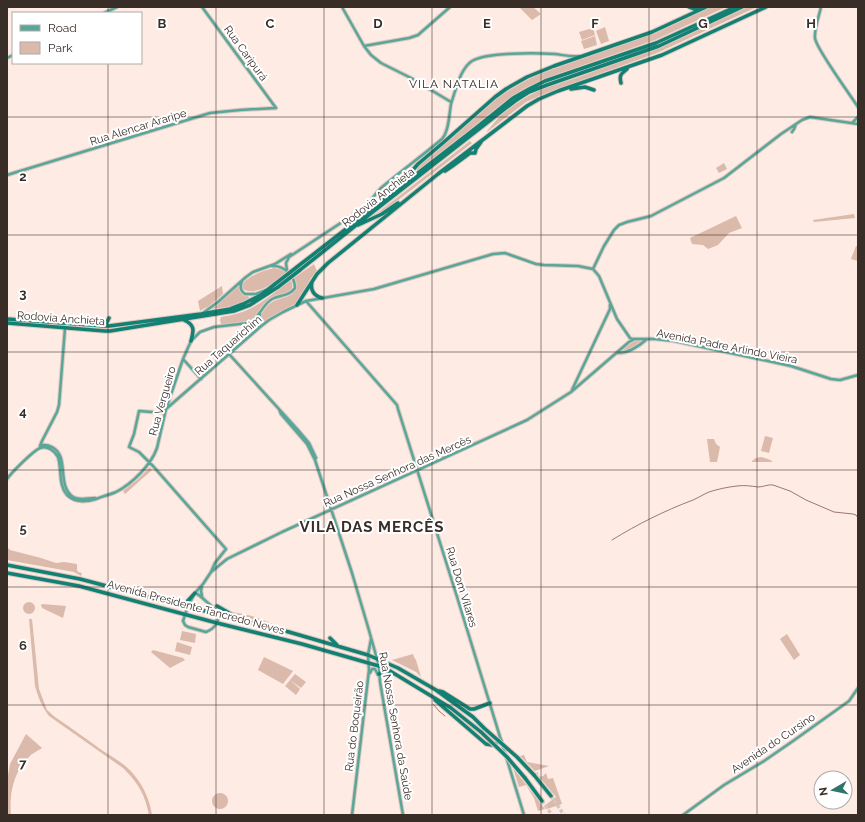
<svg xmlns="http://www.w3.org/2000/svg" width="865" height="822" viewBox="0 0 865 822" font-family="Raleway,sans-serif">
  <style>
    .green { fill: #dbb9ab }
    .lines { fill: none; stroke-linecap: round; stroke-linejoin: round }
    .stream { stroke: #9b7a6d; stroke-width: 1 }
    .highway-tunnel { stroke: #d7c5be; stroke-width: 3.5; stroke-dasharray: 3.5 2; stroke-linecap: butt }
    .secondary-casing { stroke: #dbc9c1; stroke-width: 4.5 }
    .highway-casing { stroke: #dbc9c1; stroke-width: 5.5 }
    .secondary { stroke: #5aa699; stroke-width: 2.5 }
    .highway { stroke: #128072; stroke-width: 3.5 }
    .highway-bridge-casing { stroke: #dbc9c1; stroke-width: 5.5; stroke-linecap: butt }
    .highway-bridge { stroke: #128072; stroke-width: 3.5 }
    .grid { fill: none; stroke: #392d28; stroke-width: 1; stroke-opacity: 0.55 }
    .labels { text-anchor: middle; stroke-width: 4; stroke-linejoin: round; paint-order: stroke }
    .street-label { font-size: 11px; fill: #392d28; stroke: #fff }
    .neighbourhood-label { font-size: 12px; letter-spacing: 1px; fill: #392d28; stroke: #fff }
    .district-label { font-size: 15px; font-weight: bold; letter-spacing: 1px; fill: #392d28; stroke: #fff }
    .grid-label { font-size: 13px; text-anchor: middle; font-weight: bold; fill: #392d28; stroke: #fff; stroke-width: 4; stroke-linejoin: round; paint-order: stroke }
  </style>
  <rect width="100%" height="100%" fill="#feebe3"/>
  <path class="green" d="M522 7H533L541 14 532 20 520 8Z
    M709 7H726L655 40 552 76 525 88 504 102 417 172V167L437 151 451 137 496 98 527 80 542 73 650 34 666 28Z
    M747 7H757L657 53 541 95 526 102 487 132V131L500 116 514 105 530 95 545 88 576 78 666 45Z
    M605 27 609 41 601 44 596 31Z
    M593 28 595 35 582 40 579 32Z
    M595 36 597 45 584 49 581 41Z
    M470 141 472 143 388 208 376 214Z
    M724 163 727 169 719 173 716 168Z
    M854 214 855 218 814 222 813 220Z
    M736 216 742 228 729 233 718 245 708 249 703 245 692 244 690 238Z
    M856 246H858V261L851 259Z
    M314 264 317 271 311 278 297 303 285 309 260 324C259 320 260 316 263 312 265 309 268 305 271 303 283 295 302 299 294 278Z
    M274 268 283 270 287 273C277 281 256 297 243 289L242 285C248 275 263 271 274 268Z
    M290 280 292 283V289L286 293 270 299 260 311 250 321 245 323 223 325 221 324 220 320 221 317C227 316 233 315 239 313 259 307 275 292 290 280Z
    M239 285C240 292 242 294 248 296L250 299 236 306 211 309Z
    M222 286 223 294 208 307 205 308 200 311 198 301Z
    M634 341H642V342L636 346 620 352Z
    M765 436 773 438 769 453 761 451Z
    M707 439H714L716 444 720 447 717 462H710Z
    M761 457 768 459 772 461V462H752V461L756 458Z
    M150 467 152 470 125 494 123 491 137 480Z
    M7 547 10 550 41 558 56 563 64 562 77 564V570L78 572 82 573 81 576 74 572 7 560Z
    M23 608a6 6 0 1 1 12 0a6 6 0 1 1-12 0Z
    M42 604 66 606 63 618 42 608 41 605Z
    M231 612C247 614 262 618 276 626L238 615Z
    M29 619H32L39 689 47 710 55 717C71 728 87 739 103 751 114 758 127 765 135 776 144 787 150 801 152 815H149C145 794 138 783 123 768L49 716C42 707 38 697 35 686Z
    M182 631 196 634 195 643 180 640Z
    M787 634 800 655 794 660 780 639Z
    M177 642 192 647 190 655 175 651Z
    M153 650 183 658 185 660 170 668 151 652Z
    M413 654 414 657 416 660 421 677 416 672 392 660Z
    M264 657 293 671 283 684 258 670Z
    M295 674 306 682 301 688 290 680Z
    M290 680 300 689 296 695 285 686Z
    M26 734 42 748C38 751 32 753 29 757 13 772 9 795 11 815H7V781L10 764Z
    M524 755 527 762 549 766 535 771 520 756Z
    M513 768 545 809 538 811 534 798 526 785 519 787Z
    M538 772V775L540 777 543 776 546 773 548 779 553 778 562 804 547 809 544 806 556 797 536 773Z
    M212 801a8 8 0 1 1 16 0a8 8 0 1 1-16 0Z"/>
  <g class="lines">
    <path class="stream" d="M612 540C638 524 664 511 693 500 698 498 704 494 709 492 718 489 728 487 737 486 744 485 751 486 758 487 764 487 768 484 773 485L790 491 806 500 834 512 853 514 856 515 858 518
      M433 704 439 711 445 716"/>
    <path class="highway-tunnel" d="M551 796 564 815
      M542 801 552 815"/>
    <g class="secondary-casing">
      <path id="secondary" d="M202 7 276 108
        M342 7 364 46 371 55 381 63 411 78 451 102
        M821 7C819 16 814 30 815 38 815 47 851 96 858 107
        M104 13 117 7
        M364 46 409 38 418 35 450 7
        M7 58 13 55
        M853 122 858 117
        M792 132 794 129 796 124
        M7 175 210 113 240 110 276 108
        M593 269 604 246 614 230 619 225 627 222 651 216 724 178 781 134 802 120 810 117 858 124
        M287 271 286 263 289 257 362 209C370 203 374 195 381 188 401 171 422 156 442 139 449 131 449 115 451 104 454 94 457 84 461 75 464 69 467 64 472 61 488 52 536 53 555 54 563 55 571 57 579 56
        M242 281C240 286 240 291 245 294H256L266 290
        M306 301 397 405 398 409 458 600 524 815
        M203 313 218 302 246 277 253 272 275 264 291 254
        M249 323C260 317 263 304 272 299 280 295 290 296 295 288 295 276 284 265 272 266
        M260 327 258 320 260 314
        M616 353C628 354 638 347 647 339
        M229 354 298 430 309 443 316 458
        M183 359 201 379
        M572 390 610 309V305
        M166 409 260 327 269 320 283 312 306 301 374 289 493 254 505 253 536 264 544 265 578 266 593 269 599 276 617 319 630 338 632 339H655L674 341 791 366 831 379 840 380 858 375
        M279 409 281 414 307 444 315 460 352 573 368 627 379 666 380 682 403 815
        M165 413 139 411 134 434 129 447 139 452 153 466 226 549 215 563 211 572
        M40 446 42 441 57 412 59 405 65 328
        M40 446C44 444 48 445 52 447 70 456 56 485 73 497 80 501 87 498 95 498
        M7 479C12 472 33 451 40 448 47 445 55 451 58 457 62 469 58 485 67 495 75 503 86 502 96 499 103 496 109 495 116 492 132 484 151 465 157 448L166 409 183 359 191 341 200 332 214 327 248 323H254L260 327
        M195 593C201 595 203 599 208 603 211 606 215 608 217 612 222 620 214 629 206 632L188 627 185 625 183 621 188 606 195 593 203 584 211 572 227 559 282 532 527 420 571 392 629 342 633 340
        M202 596 201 591 202 585
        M370 673 372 669H375L378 675
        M352 815 367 687 369 670 368 655 371 639
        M683 815 724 785 764 761 793 741 849 701 858 688"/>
    </g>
    <g class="highway-casing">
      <path id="highway" d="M689 7 694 9H699
        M621 83C619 75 621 74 627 69
        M571 89 585 87 594 90
        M475 153 476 149 481 142
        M445 171 451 167 470 153H474
        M399 186 418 164 444 142 495 97 506 89 527 77 554 66 652 32 706 7
        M358 225 382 214 398 203
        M297 267 476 128 513 98 529 89 545 81 656 43 735 7
        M300 270 369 215 515 101 529 92 547 85 659 46 742 7
        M312 282C310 290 314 296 322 298
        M297 305 317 274 328 263 438 174 527 106 539 99 558 91 662 55 766 7
        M7 319 105 326H109L201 314 230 309 243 304 261 295 275 284
        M184 320C195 325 194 330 191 341
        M7 323 105 331H110L234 311 250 305 278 287
        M105 326 109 318
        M7 565 80 579 141 595 289 632 368 655 398 668 436 690 473 717 484 728
        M7 573 79 586 217 623 302 644 379 666 390 671 451 708 481 732
        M184 605 195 593
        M217 606 236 617
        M330 638 337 645
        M379 674 384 671H389
        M439 691 443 692 470 709H474L490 703
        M435 700 486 744 492 745 501 741
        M534 775 551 796
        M525 778 542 801"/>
    </g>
    <use href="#secondary" class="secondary"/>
    <use href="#highway" class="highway"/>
    <g class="highway-bridge-casing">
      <path id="highway-bridge" d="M275 284 297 267
        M278 287 300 270
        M484 728 517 757 534 775
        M481 732 507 757 525 778"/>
    </g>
    <use href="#highway-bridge" class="highway-bridge"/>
  </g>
  <path class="grid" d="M108 7V13M216 7V815M324 7V815M432 7V815M541 7V815M649 7V815M757 7V815M108 63V815M7 117H858M7 235H858M7 352H858M7 470H858M7 587H858M7 705H858"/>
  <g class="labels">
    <g class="street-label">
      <text transform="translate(246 53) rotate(54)" y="4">Rua Caripurá</text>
      <text transform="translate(138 127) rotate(-17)" y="4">Rua Alencar Araripe</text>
      <text transform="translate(378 197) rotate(-38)" y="4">Rodovia Anchieta</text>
      <text transform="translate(61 318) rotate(4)" y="4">Rodovia Anchieta</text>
      <text transform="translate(228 345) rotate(-41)" y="4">Rua Taquarichim</text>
      <text transform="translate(727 346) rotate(11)" y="4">Avenida Padre Arlindo Vieira</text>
      <text transform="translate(162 401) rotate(-74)" y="4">Rua Vergueiro</text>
      <text transform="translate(397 471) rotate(-24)" y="4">Rua Nossa Senhora das Mercês</text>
      <text transform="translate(462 587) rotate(73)" y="4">Rua Dom Vilares</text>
      <text transform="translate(196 607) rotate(15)" y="4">Avenida Presidente Tancredo Neves</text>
      <text transform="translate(354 726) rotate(-83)" y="4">Rua do Boqueirão</text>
      <text transform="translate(396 726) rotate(80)" y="4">Rua Nossa Senhora da Saúde</text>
      <text transform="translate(773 743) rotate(-34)" y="4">Avenida do Cursino</text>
    </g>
    <g class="neighbourhood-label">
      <text x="454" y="88">VILA NATALIA</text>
    </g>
    <g class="district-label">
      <text x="372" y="532">VILA DAS MERCÊS</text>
    </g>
  </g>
  <g class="grid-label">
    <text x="162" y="28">B</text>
    <text x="270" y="28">C</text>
    <text x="378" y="28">D</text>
    <text x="487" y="28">E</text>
    <text x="595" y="28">F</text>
    <text x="703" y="28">G</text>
    <text x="811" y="28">H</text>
    <text x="23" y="181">2</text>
    <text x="23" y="298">3</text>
    <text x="23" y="416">4</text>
    <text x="23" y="533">5</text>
    <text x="23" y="650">6</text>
    <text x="23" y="768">7</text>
  </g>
  <rect width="865" height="822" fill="none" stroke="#392d28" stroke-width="16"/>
  <rect x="12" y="12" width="130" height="52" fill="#ffffff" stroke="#b0aba9"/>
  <rect x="20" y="25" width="20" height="6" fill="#5aa699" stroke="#b0aba9"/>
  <text x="48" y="32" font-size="12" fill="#392d28">Road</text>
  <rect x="20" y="42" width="20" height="12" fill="#dbb9ab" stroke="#b0aba9"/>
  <text x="48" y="52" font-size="12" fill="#392d28">Park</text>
  <g transform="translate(833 790) rotate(261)"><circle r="19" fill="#ffffff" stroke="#b0aba9"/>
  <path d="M0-3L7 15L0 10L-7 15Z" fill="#2f756a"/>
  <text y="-6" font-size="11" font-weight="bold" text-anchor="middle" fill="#392d28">N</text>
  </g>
</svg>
